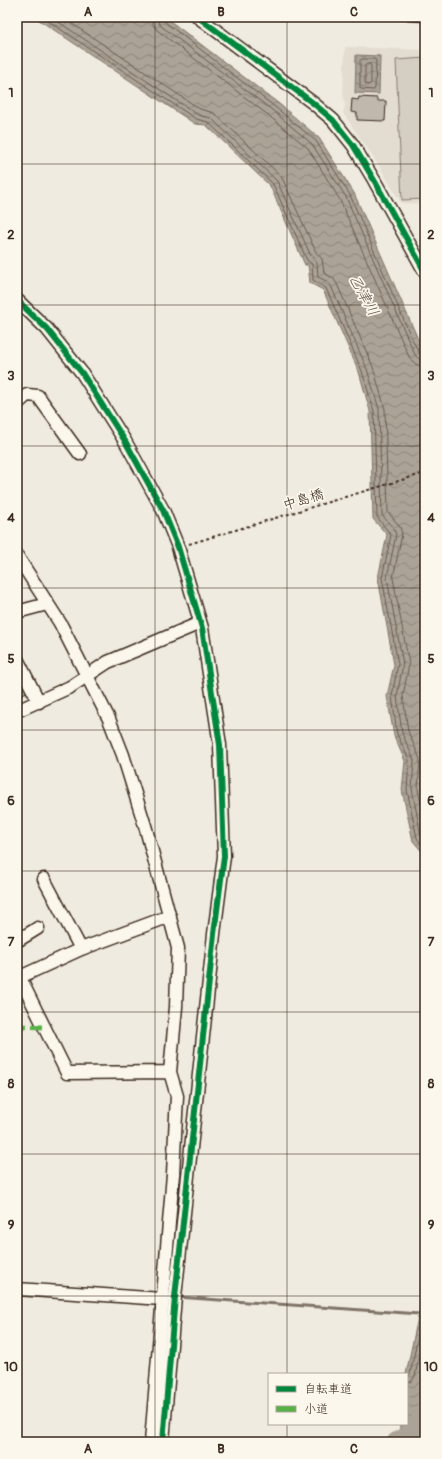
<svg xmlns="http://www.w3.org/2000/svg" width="442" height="1459" viewBox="0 0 442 1459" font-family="Pangolin,'Klee One',sans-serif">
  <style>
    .built { fill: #e2dcd1 }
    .grass { fill: #d5cec3; stroke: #887c70 }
    .water { fill: url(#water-waves); stroke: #7f7367 }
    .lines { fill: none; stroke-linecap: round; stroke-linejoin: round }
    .shore { stroke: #685a4e; stroke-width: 1 }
    .stream { stroke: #7f7367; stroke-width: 3 }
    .river { stroke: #aca397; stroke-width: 19 }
    .building { fill: #c0b8ad; stroke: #3b2a1e }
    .minor-casing { stroke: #3b2a1e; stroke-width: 15 }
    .path { stroke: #3b2a1e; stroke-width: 2; stroke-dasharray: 3 3; stroke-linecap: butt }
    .minor { stroke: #fbf7ec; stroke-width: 12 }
    .quiet { stroke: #57b245; stroke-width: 5; stroke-dasharray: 10 5; stroke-linecap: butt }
    .cycleway-casing { stroke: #fbf7ec; stroke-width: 8 }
    .cycleway { stroke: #00873e; stroke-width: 6 }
    .grid { fill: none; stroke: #3b2a1e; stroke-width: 1; stroke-opacity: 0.55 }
    .labels { text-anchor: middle; stroke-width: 3.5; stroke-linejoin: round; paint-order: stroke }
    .street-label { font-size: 14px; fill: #3b2a1e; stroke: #fbf7ec }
    .water-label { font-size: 15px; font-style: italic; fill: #635448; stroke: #fbf7ec }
    .neatline { fill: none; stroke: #3b2a1e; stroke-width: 1.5 }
    .grid-label { font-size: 13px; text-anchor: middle; font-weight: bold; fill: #3b2a1e }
  </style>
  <defs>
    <pattern id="water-waves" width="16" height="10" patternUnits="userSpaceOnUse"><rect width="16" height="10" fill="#aca397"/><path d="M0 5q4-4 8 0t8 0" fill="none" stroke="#8d857b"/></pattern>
  </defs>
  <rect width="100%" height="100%" fill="#f0ebe0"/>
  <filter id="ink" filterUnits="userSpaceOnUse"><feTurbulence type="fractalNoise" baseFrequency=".025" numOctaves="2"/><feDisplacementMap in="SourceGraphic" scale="8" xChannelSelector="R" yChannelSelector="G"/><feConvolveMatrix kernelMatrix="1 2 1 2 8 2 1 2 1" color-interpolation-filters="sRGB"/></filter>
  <g filter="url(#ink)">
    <path class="built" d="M345 47 425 50V204L401 203 381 169 343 113 345 106 343 93Z"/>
    <path class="grass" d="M425 58V199L402 200 396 60Z"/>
    <path class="water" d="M31 17H165L278 103 319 138 354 193 425 355V855L413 841 402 790 405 761 394 736 387 696 394 665 378 578 387 535 373 519 370 411 359 372 323 290 310 283 308 265H305L270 186 206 125 195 124 36 18Z
      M356 55 380 56 379 94 355 93Z
      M425 1284V1442H399L400 1424H407L406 1374Z"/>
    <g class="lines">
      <path class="shore" d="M42 17 196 119 208 122 273 184 307 260 312 264 313 280 326 288 362 371 374 411 377 517 391 535 382 578 398 664 392 696 397 734 409 760 407 790 417 838 425 849
        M51 17 198 115 211 118 277 181 311 256 317 263 318 277 328 282 331 286 367 369 379 409 382 515 394 529 396 535 387 578 403 664 397 696 402 733 414 760 412 789 421 836 425 841
        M62 17 200 109 214 113 280 175 283 180 316 252 322 259 324 273 333 278 337 284 373 367 385 409 388 512 400 527 402 534 393 578 409 664 403 696 408 731 420 759 418 789 425 824
        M152 17 153 24 157 30 268 115 308 148 340 200 410 359 417 365 425 367
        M158 17V22L161 26 272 110 312 144 346 197 415 355 420 360 425 361
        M163 17 165 22 275 107 316 141 350 195 412 339 420 354 425 356
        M362 59H375L376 61 375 88 374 90 361 89 360 88V61Z
        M367 64H370L371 66V83L369 85 366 84 365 83V66Z
        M407 1378 410 1374 425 1304
        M407 1383 412 1381 415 1376 425 1329"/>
      <path class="stream" d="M177 1297 419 1314"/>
      <path class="river" d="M396 1442 416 1430 425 1410"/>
    </g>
    <path class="building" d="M408 17H425V22L408 21Z
      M359 97 377 98V101H386L385 121 357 120V113L351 112 352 99 358 100Z
      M18 677 19 679 21 678 27 692 17 696Z"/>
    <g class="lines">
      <g class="minor-casing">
        <path id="minor" d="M198 17 313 103 333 120 353 145 374 180 425 272
          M17 300 47 329 82 373 125 441 163 510 178 547 202 628 220 745 224 856 214 934 175 1297 163 1442
          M17 404 27 395 38 396 80 454
          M17 556 60 623 109 719 123 755 146 829 178 948 176 1007 170 1072 177 1096 173 1174 151 1442
          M17 612 47 604
          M17 659 39 702
          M17 711 70 687 108 662 200 623
          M44 879 81 949
          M17 941 38 928
          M17 972 67 1073 170 1072
          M20 977 81 949 170 916
          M17 1289 162 1299"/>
      </g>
      <path class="path" d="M189 544 425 473"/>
      <use href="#minor" class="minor"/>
      <path class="quiet" d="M17 1026 44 1027"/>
      <g class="cycleway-casing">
        <path id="cycleway" d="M198 17 313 103 333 120 353 145 374 180 425 272
          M17 300 47 329 82 373 125 441 163 510 178 547 202 628 220 745 224 856 214 934 175 1297 163 1442"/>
      </g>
      <use href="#cycleway" class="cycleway"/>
    </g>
  </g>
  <path class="grid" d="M155 17V1442M287 17V1374M17 164H425M17 305H425M17 446H425M17 588H425M17 730H425M17 871H425M17 1012H425M17 1154H425M17 1296H425M287 1424V1442"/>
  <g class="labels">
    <g class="street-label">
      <text transform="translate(303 499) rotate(-17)" y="5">中島橋</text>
    </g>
    <g class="water-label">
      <text transform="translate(364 295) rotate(61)" y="5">乙津川</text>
    </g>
  </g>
  <rect width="442" height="1459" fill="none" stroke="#fbf7ec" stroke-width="44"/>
  <rect x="268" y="1373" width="140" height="52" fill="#fbf7ec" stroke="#aea59a"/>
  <rect x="276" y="1386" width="20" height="6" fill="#00873e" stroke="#aea59a"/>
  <text x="304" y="1393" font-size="12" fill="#3b2a1e">自転車道</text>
  <rect x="276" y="1406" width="20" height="6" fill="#57b245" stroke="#aea59a"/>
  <text x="304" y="1413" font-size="12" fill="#3b2a1e">小道</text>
  <rect x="22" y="22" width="398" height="1415" class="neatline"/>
  <g class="grid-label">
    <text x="88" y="16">A</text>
    <text x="221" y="16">B</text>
    <text x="354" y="16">C</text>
    <text x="11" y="97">1</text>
    <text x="431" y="97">1</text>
    <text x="11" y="239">2</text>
    <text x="431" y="239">2</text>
    <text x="11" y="380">3</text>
    <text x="431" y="380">3</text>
    <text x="11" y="522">4</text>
    <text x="431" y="522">4</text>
    <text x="11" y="663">5</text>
    <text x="431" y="663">5</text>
    <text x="11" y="805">6</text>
    <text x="431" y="805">6</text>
    <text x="11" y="946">7</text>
    <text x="431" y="946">7</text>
    <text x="11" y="1088">8</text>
    <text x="431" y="1088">8</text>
    <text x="11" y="1229">9</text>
    <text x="431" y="1229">9</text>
    <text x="11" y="1371">10</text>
    <text x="431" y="1371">10</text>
    <text x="88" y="1453">A</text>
    <text x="221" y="1453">B</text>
    <text x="354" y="1453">C</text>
  </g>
</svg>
